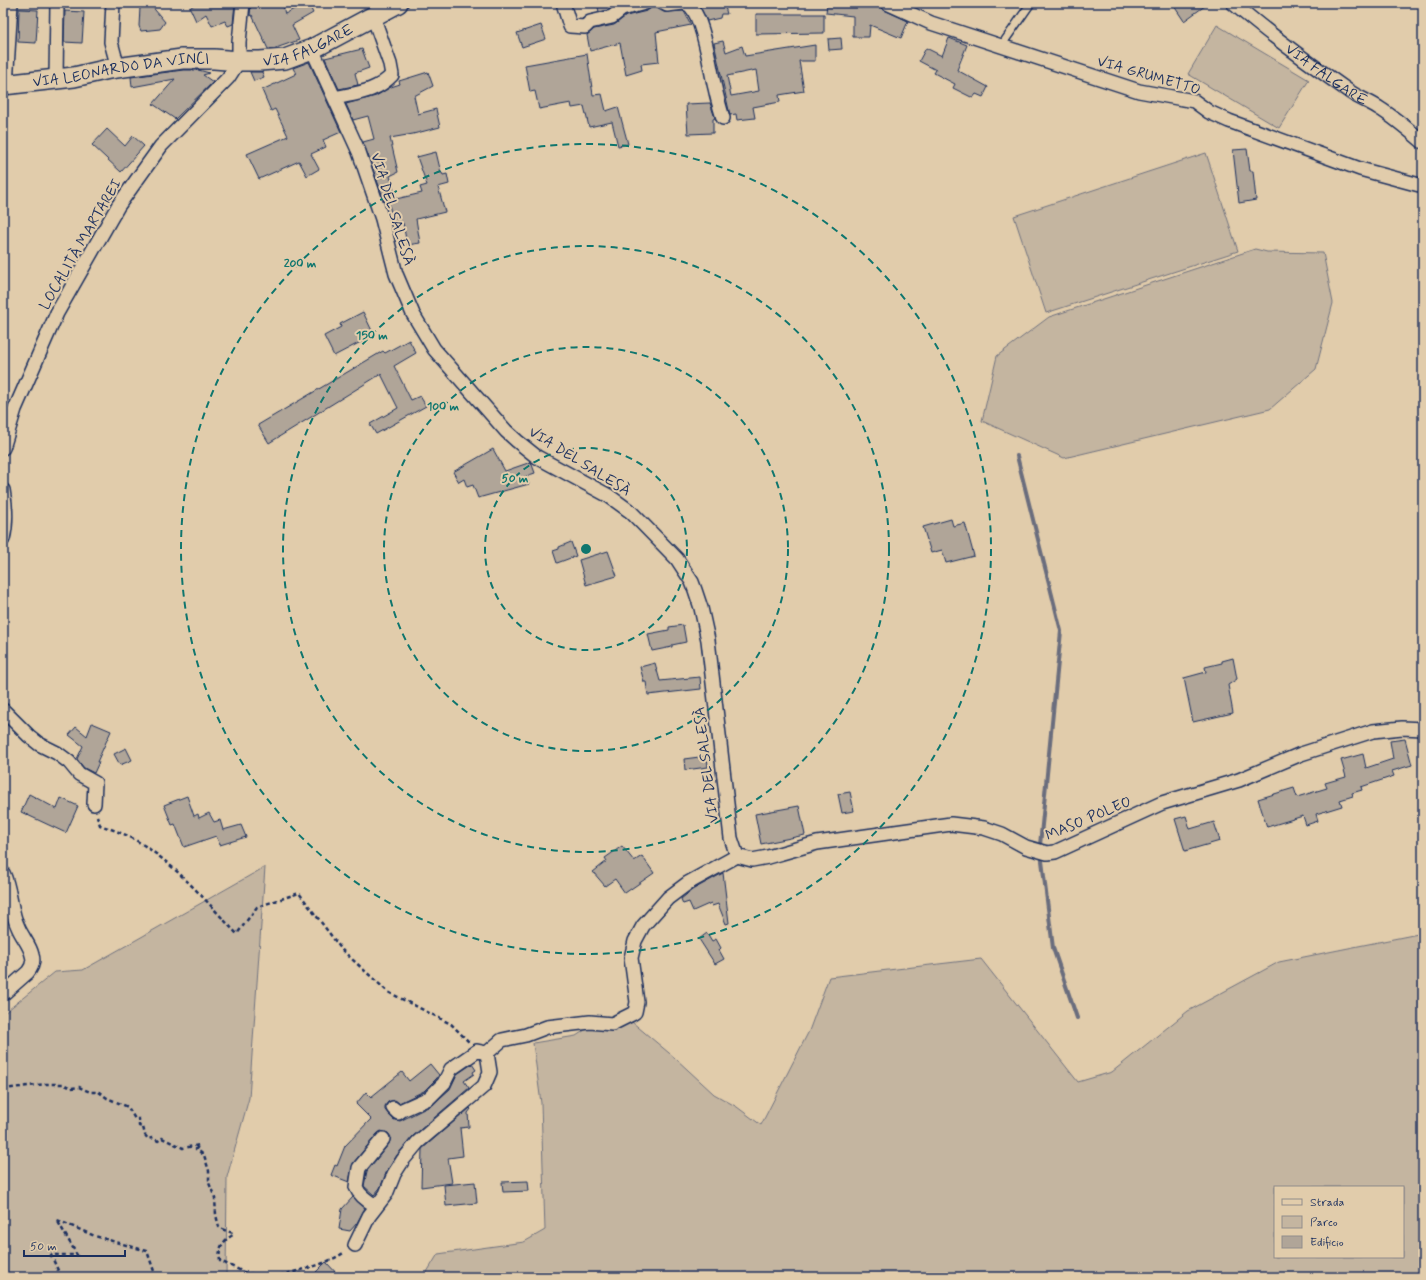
<svg xmlns="http://www.w3.org/2000/svg" width="1426" height="1280" viewBox="0 0 1426 1280" font-family="Mynerve,sans-serif">
  <style>
    .green { fill: #c4b5a0; stroke: #70727f; fill-rule: evenodd }
    .lines { fill: none; stroke-linecap: round; stroke-linejoin: round }
    .stream { stroke: #6a6d7d; stroke-width: 4 }
    .building { fill: #b0a598; stroke: #1b2f5e; fill-rule: evenodd }
    .lane-casing { stroke: #1b2f5e; stroke-width: 10 }
    .street-casing { stroke: #1b2f5e; stroke-width: 16 }
    .secondary-casing { stroke: #1b2f5e; stroke-width: 22 }
    .path { stroke: #1b2f5e; stroke-width: 2.5; stroke-dasharray: 4 3; stroke-linecap: butt }
    .lane { stroke: #e1ccab; stroke-width: 7 }
    .street { stroke: #e1ccab; stroke-width: 13 }
    .secondary { stroke: #e1ccab; stroke-width: 19 }
    .ring { fill: none; stroke: #0f766e; stroke-width: 2; stroke-dasharray: 7 5 }
    .labels { text-anchor: middle; stroke-width: 4; stroke-linejoin: round; paint-order: stroke }
    .street-label { font-size: 15px; fill: #1b2f5e; stroke: #e1ccab }
    .centre { fill: #0f766e; stroke: #e1ccab; stroke-width: 2 }
    .ring-label { font-size: 12px; text-anchor: middle; font-weight: bold; fill: #0f766e; stroke: #e1ccab; stroke-width: 4; stroke-linejoin: round; paint-order: stroke }
  </style>
  <rect width="100%" height="100%" fill="#e1ccab"/>
  <filter id="ink" filterUnits="userSpaceOnUse"><feTurbulence type="fractalNoise" baseFrequency=".025" numOctaves="2"/><feDisplacementMap in="SourceGraphic" scale="8" xChannelSelector="R" yChannelSelector="G"/><feConvolveMatrix kernelMatrix="1 2 1 2 8 2 1 2 1" color-interpolation-filters="sRGB"/></filter>
  <g filter="url(#ink)">
    <path class="green" d="M1217 25 1309 80 1279 128 1188 74Z
      M1206 153 1238 251 1046 313 1014 216Z
      M1255 249 1267 252 1323 253 1333 303 1316 369 1270 409 1064 458 982 421 997 356 1049 317Z
      M265 867 249 1098 227 1177 226 1277H3V1014L55 972 83 970Z
      M1423 933V1277H424L438 1254 524 1242 545 1230 541 1103 533 1043 576 1036 597 1022H632L675 1058 714 1094 737 1107 761 1125 809 1031 829 977 981 959 1078 1082 1112 1072 1188 1011 1279 962ZM1275 1187H1403V1257H1275Z"/>
    <g class="lines">
      <path class="stream" d="M1017 456 1061 631 1040 845 1053 948 1077 1018"/>
    </g>
    <path class="building" d="M196 3H235L233 24 228 26 225 21 212 26 206 14 196 21 190 8Z
      M251 3H282L285 14 305 3H308L313 13 292 25 299 40 273 49H268L252 15 250 16Z
      M611 3H617L608 10 599 12 598 7Z
      M653 3H655L657 8 664 12 683 11 685 13 691 25 656 32 659 62 641 64 642 70 626 75 620 43 590 51 587 35 594 29 614 25 626 16 647 11 651 8Z
      M698 3H724L727 14H721L720 18 707 21Z
      M827 3H864L880 7 884 10 908 21 901 38 870 25 869 37H853V16L826 13Z
      M1172 3H1209L1184 21Z
      M144 4H150L165 22 160 29 141 31 139 26 140 8Z
      M19 9 38 10 36 43 18 42Z
      M65 11 84 12 82 43 64 42Z
      M756 14H824V33L756 34Z
      M541 25 546 39 522 47 517 33Z
      M841 38 842 49 829 50 828 39Z
      M949 38 967 45 957 70 988 87 983 97 976 94 973 98 953 88 955 84 934 73 936 70 919 61 926 48 942 56Z
      M723 41 726 52 742 46 745 56 815 45V61H799L804 91 779 95 780 102 753 107 755 118 737 120 736 114 730 115 714 43ZM756 70 759 91 731 96 727 76Z
      M362 49 369 68 355 73 358 85 339 89 325 58Z
      M587 54 593 95 602 94 606 111 618 107 628 144 618 146 612 122 589 127 584 106 572 108 571 103 539 109 535 91 530 92 525 65Z
      M309 62 341 132 323 140 326 147 311 154 319 169 307 176 299 161 259 179 247 154 288 136 275 109 271 111 262 90 296 74 293 68Z
      M183 70H198L210 73 203 75 213 82 175 119 153 104 175 79 132 87 131 77Z
      M250 72H262L264 77 254 81Z
      M428 72 433 86 414 96 418 114 436 109 440 127 413 134 390 138 398 172 390 176 396 199 422 193 420 187 427 185 417 157 436 152 441 173H442L443 175 447 174 449 184 438 187 445 212 416 219 420 243 407 245 403 223 395 226 389 205H386L363 142 374 139 368 116 353 120 346 104 376 96 391 87 400 84 399 81Z
      M710 103 715 118 713 119V133L688 134 686 104Z
      M107 129 125 146 133 136 144 146 121 172 92 145Z
      M1247 149 1250 171H1253L1256 200 1239 203 1233 150Z
      M363 312 374 335 334 356 324 336 341 327 340 324Z
      M409 340 416 353 394 366 411 400 420 396 426 406 376 434 370 424 398 408 381 374 269 443 258 425 383 351 385 353Z
      M493 449 505 471 531 462 535 473 526 476 529 484 478 498 473 485 467 487 464 479 459 482 453 472Z
      M951 519 953 526 965 523 974 556 946 563 942 550 931 553 923 527Z
      M571 542 576 556 557 563 553 551 559 549V547Z
      M608 551 617 576 586 585 579 560Z
      M683 625 686 642 672 645V647L652 651 648 634 669 630V627Z
      M1233 658 1237 679 1228 685 1233 713 1193 722 1184 678 1206 672 1205 667 1222 663V661Z
      M655 663 660 681 700 677 701 689 648 695 646 682H644L640 667Z
      M92 723 111 731 97 762H99L94 773 84 768 77 759 83 746 69 735 76 727 87 736Z
      M1405 739 1412 765 1392 771 1394 776 1361 787 1362 790 1352 793 1353 796 1340 800 1342 806 1316 814 1318 821 1306 825 1303 816 1267 827 1258 799 1294 788 1297 797 1327 788 1325 783 1346 777 1341 760 1363 754 1366 768 1393 759 1390 741Z
      M126 748 132 760 120 765 114 754Z
      M707 756 708 767 685 770 684 759Z
      M850 792 854 811 842 813 838 794Z
      M29 794 57 809 61 798 78 806 66 833 21 812Z
      M187 796 194 816 198 814 199 818 209 813 214 822 220 820 223 830 241 825 246 837 220 845 216 836 184 847 175 824 172 825 164 805Z
      M799 806 805 835 761 844 755 814Z
      M1186 816 1190 829 1214 822 1220 841 1185 851 1175 819Z
      M622 846 634 861 642 856 654 873 625 893 615 879 605 886 593 872 607 861 605 858Z
      M723 873 729 923 726 924 718 904 712 906 711 903 693 911 689 902 683 904 681 899 692 890Z
      M707 933 712 941 716 939 721 948 719 950 724 959 715 964 699 939Z
      M430 1064 439 1075 437 1078 424 1091 399 1103 395 1100 388 1102 385 1106V1110L393 1119 400 1121 432 1105 450 1089 457 1074 472 1064 476 1070 473 1072 474 1074 464 1081 469 1088 413 1136 397 1155 387 1171 380 1188 374 1195 364 1186 367 1171 389 1144 391 1137 388 1133 381 1131 377 1134 353 1163 349 1182 331 1175 335 1165 337 1166 345 1146 371 1119 356 1104 366 1092 371 1097 402 1072 409 1081Z
      M470 1108 471 1109 468 1113 469 1127 460 1128 463 1156 448 1158 452 1183 421 1187 422 1149Z
      M528 1181 529 1191 503 1192 502 1182Z
      M475 1182 477 1203 446 1206 444 1185Z
      M353 1197 365 1208 357 1223 350 1231 339 1229 342 1209Z
      M326 1262 340 1277H322L316 1272Z"/>
    <g class="lines">
      <g class="lane-casing">
        <path id="lane" d="M1001 46 1031 3"/>
      </g>
      <g class="street-casing">
        <g id="street">
          <path d="M113 3 111 42 118 68"/>
          <path d="M563 3 570 26 585 27 590 22 612 17 622 9 645 3"/>
          <path d="M663 3 667 5 683 3"/>
          <path d="M685 3C703 8 710 70 715 88 717 98 720 108 723 118"/>
          <path d="M887 3 931 23 1139 91 1194 101 1209 112 1229 121 1360 169 1423 186"/>
          <path id="s1" d="M1233 3C1270 35 1310 64 1350 92 1359 98 1370 102 1379 108 1395 118 1409 130 1423 142"/>
          <path d="M312 49 359 152 382 219 396 274 413 314 434 349 506 431 517 441 537 457 609 496 631 512 677 559 692 582 695 590 701 608 708 640 731 838 737 856"/>
          <path d="M56 79 57 3"/>
          <path d="M6 85 11 3"/>
          <path d="M335 98C357 93 376 92 392 75L390 64 373 16"/>
          <path d="M3 448 15 409 57 313 118 206 161 146 228 78 239 61V42L243 3"/>
          <path d="M3 490C6 506 7 523 3 539"/>
          <path d="M3 710 29 736 39 744 57 753 69 762 79 774 95 783 94 804"/>
          <path d="M737 856 752 860 768 857 817 843 951 824 984 828 1002 834 1026 847 1047 853 1055 852 1162 803 1239 780 1301 754 1373 731 1402 728 1423 729"/>
          <path d="M3 873C11 889 10 911 18 927 22 937 30 945 32 955 34 961 32 967 28 972L3 994"/>
          <path d="M393 1108 398 1113 402 1110 429 1098 444 1083 451 1069 477 1051 487 1053 502 1040 526 1035 547 1027 590 1022 612 1024 632 1014 635 1012 637 1002 631 958 635 941 643 926 668 898 688 883 737 856"/>
          <path d="M376 1206C369 1202 359 1195 356 1187L359 1168 383 1139"/>
          <path d="M355 1245 369 1216 386 1194 394 1174 403 1160 418 1142 484 1086 490 1072 487 1053"/>
        </g>
      </g>
      <g class="secondary-casing">
        <g id="secondary">
          <path id="s2" d="M3 85 74 77 109 69 182 59H214L239 61H260L285 59 312 49 398 3"/>
        </g>
      </g>
      <path class="path" d="M97 816 100 825C111 829 122 833 132 838 173 861 205 900 237 934L257 907 299 893 342 950 388 992 451 1024 469 1042
        M3 1089 46 1084H63L71 1088 79 1087 90 1092H99L107 1098 128 1107 135 1119H139V1126L143 1127 145 1135 148 1139 152 1138 158 1141 162 1138 183 1148 199 1145 196 1149 204 1155 209 1171V1183L215 1198 216 1215 219 1227 224 1230 233 1233V1235C222 1241 218 1249 220 1261L246 1273 268 1277
        M61 1277 51 1255H77L57 1220 95 1236 147 1251 156 1277
        M245 1277 246 1273
        M273 1277C297 1271 324 1266 345 1252
        M300 1277 301 1270"/>
      <use href="#lane" class="lane"/>
      <use href="#street" class="street"/>
      <use href="#secondary" class="secondary"/>
    </g>
  </g>
  <g class="ring">
    <circle cx="586" cy="549" r="101"/>
    <circle cx="586" cy="549" r="202"/>
    <circle cx="586" cy="549" r="303"/>
    <circle cx="586" cy="549" r="405"/>
  </g>
  <g class="labels">
    <g class="street-label">
      <text dy="5" stroke="none"><textPath href="#s2" startOffset="310">VIA FALGARE</textPath></text>
      <text dy="5" stroke="none"><textPath href="#s2" startOffset="119">VIA LEONARDO DA VINCI</textPath></text>
      <text dy="5" stroke="none"><textPath href="#s1" startOffset="118">VIA FALGARE</textPath></text>
      <text transform="translate(1149 75) rotate(16)" y="5">VIA GRUMETTO</text>
      <text transform="translate(393 209) rotate(73)" y="5">VIA DEL SALESÀ</text>
      <text transform="translate(80 244) rotate(-60)" y="5">LOCALITÀ MARTAREI</text>
      <text transform="translate(580 461) rotate(32)" y="5">VIA DEL SALESÀ</text>
      <text transform="translate(706 765) rotate(-97)" y="5">VIA DEL SALESÀ</text>
      <text transform="translate(1088 818) rotate(-23)" y="5">MASO POLEO</text>
    </g>
  </g>
  <circle cx="586" cy="549" r="6" class="centre"/>
  <g class="ring-label">
    <text x="300" y="267">200 m</text>
    <text x="372" y="339">150 m</text>
    <text x="443" y="410">100 m</text>
    <text x="515" y="482">50 m</text>
  </g>
  <rect width="1426" height="1280" fill="none" stroke="#e1ccab" stroke-width="16"/>
  <rect x="8" y="8" width="1410" height="1264" fill="none" stroke="#1b2f5e" stroke-width="1.5" filter="url(#ink)"/>
  <rect x="1274" y="1186" width="130" height="72" fill="#e1ccab" stroke="#928d8c"/>
  <rect x="1282" y="1199" width="20" height="6" fill="#e1ccab" stroke="#928d8c"/>
  <text x="1310" y="1206" font-size="12" fill="#1b2f5e">Strada</text>
  <rect x="1282" y="1216" width="20" height="12" fill="#c4b5a0" stroke="#928d8c"/>
  <text x="1310" y="1226" font-size="12" fill="#1b2f5e">Parco</text>
  <rect x="1282" y="1236" width="20" height="12" fill="#b0a598" stroke="#928d8c"/>
  <text x="1310" y="1246" font-size="12" fill="#1b2f5e">Edificio</text>
  <path d="M24 1250v6h101v-6" fill="none" stroke="#1b2f5e" stroke-width="2"/>
  <text x="30" y="1250" font-size="12" fill="#1b2f5e" stroke="#e1ccab" stroke-width="3" paint-order="stroke">50 m</text>
</svg>
